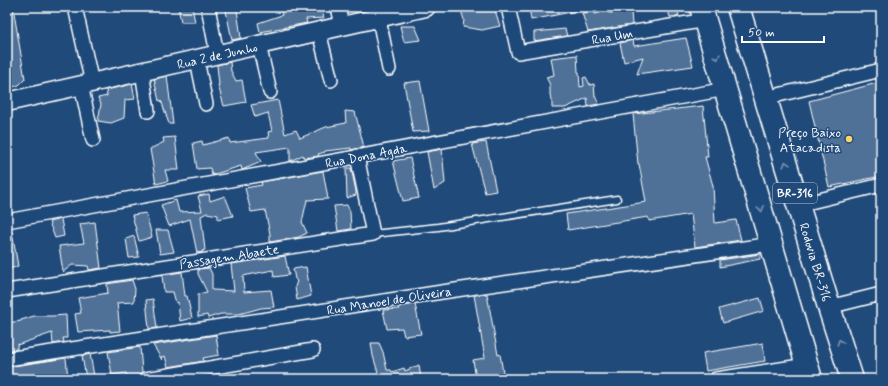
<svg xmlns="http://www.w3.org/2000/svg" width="888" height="386" viewBox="0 0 888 386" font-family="Mynerve,sans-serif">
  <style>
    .building { fill: #507197; stroke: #fff }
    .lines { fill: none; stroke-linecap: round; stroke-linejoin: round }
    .lane-casing { stroke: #fff; stroke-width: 9 }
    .street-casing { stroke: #fff; stroke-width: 16 }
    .secondary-casing { stroke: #fff; stroke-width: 21 }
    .highway-casing { stroke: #fff; stroke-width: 25 }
    .lane { stroke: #1f4a7a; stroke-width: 6 }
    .street { stroke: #1f4a7a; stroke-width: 13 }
    .secondary { stroke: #1f4a7a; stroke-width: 18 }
    .highway { stroke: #1f4a7a; stroke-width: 22 }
    .oneway { stroke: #7992af }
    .poi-dot { fill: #ffd166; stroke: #1f4a7a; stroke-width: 1.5 }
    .labels { text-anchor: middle; stroke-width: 3; stroke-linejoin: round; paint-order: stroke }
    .shield { fill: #1f4a7a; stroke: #bcc9d7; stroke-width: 1 }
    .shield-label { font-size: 12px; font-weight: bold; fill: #fff }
    .street-label { font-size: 13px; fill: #fff; stroke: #1f4a7a }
    .poi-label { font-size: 13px; fill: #fff; stroke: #1f4a7a; text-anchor: end }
  </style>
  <rect width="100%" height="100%" fill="#1f4a7a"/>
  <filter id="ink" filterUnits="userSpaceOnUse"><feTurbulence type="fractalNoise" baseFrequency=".025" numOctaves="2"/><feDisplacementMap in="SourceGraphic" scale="8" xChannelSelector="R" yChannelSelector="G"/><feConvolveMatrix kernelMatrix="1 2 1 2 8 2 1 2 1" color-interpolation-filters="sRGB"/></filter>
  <g filter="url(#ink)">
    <path class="building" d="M7 7H13L25 79 19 85 7 89Z
      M178 7H192L195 22H181Z
      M229 7H234L237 10 241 38 232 40 226 11Z
      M280 7H321L324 18 306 19 307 23 260 32 258 23 282 15Z
      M479 7H494L500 26 482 30 463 27 464 20 461 10H479Z
      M529 7H575L576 11 531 20Z
      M667 7H677L679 16 670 17Z
      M594 11 595 14 608 11 609 13 631 11 632 25 588 32 582 13Z
      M400 26H415L421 40 404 42Z
      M565 29 567 36 534 41V32Z
      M686 38 693 66 637 74 643 57 624 62 620 43 633 40 634 46Z
      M577 55 578 72H579L580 87 584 86 583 78 586 77 590 85 594 84 595 96 599 104 588 106 587 98 565 108H552V100L550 95V85L546 77 554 75 551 58Z
      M230 62 231 71 236 81 242 80 246 102 224 106 218 85H219L217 65Z
      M167 76 173 124H169L161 100 159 101 154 79Z
      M420 81 429 131 413 132 404 83Z
      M881 82V176L829 187 809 101Z
      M132 84 135 99 125 100 124 118 111 123 98 121 101 104 98 98 107 96 106 90Z
      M278 100 285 134 296 130 300 138 326 127 346 123 345 111 355 112 364 147 351 150V148L325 151V152L318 154 319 156 304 158 303 155 290 161V147L256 152 261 162 242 170 241 166 212 175 210 168 197 169 193 143 202 141 203 145 229 138 230 143 269 138 268 132 272 131 268 113 255 117 251 105Z
      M703 106 708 157H705L713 186 715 223 736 220 741 240 695 247 691 214 649 221 648 217 568 230 566 214 646 202 639 164H638L633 114Z
      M175 137 179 170H165L168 181 156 184 150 149 164 142 163 138Z
      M486 142 496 191 485 193 472 144Z
      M442 149 445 183 434 190 427 152Z
      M410 158 419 198 403 201 393 161Z
      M346 168H351L356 191V195L347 198Z
      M323 171 328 199 307 200 302 222 307 233 299 237 270 242V234L265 210 251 212 245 188 262 185 261 182Z
      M209 194 210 201 225 196 233 216 218 219V215L207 213 201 216 205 250 202 251 203 252 197 253 190 219 169 226 161 205 176 200 179 212 202 211 198 196Z
      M347 205 350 211 351 229 338 231 334 206Z
      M146 213 152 237 139 241 132 215Z
      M61 219 64 236 55 238 49 222Z
      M95 222 101 268 89 270 88 266 72 265 63 272 59 246 84 243 80 224Z
      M156 230H168L174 252 160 254Z
      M7 232H12L18 266 7 270Z
      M134 236 139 257 129 258 126 239Z
      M760 254V259L720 267V260Z
      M285 256 289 275 274 277 273 270 243 276 244 292 271 290 274 307 261 308 239 314H221L208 318 207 315 198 317V294L207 292 198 274V269L209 268 212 274V290L234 291 231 264Z
      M306 267 311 296 297 300 295 287 297 281 295 279 293 269Z
      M182 272 185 296H187L192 318 180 321 178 302 176 303 173 292H164L162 275Z
      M132 280 135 289 134 302 117 303 120 331 110 332V330L78 332 75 314 81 313 78 298 108 293 107 284Z
      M487 294 498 355 500 354 504 379H476L473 360 485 358 474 295Z
      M760 298 764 311 723 323 719 309Z
      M153 299 157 328 149 329 146 300Z
      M415 304 421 334 404 336 402 328 387 329 383 310 399 309 398 307Z
      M66 315 67 338H63L64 342 53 344 52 333 17 345V349L7 350V323L21 321V320L34 316H53Z
      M216 335 219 355 203 358 204 361 168 367 165 356 161 357 162 360 153 345Z
      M371 343H379L383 352 387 370H391L392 372 404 368 405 371 419 365 421 379H376V377L379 376 373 356Z
      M763 343 765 361 706 371 703 353Z
      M140 347 142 372 139 376 127 379 126 373 112 375 108 352Z
      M90 354 94 376 86 378 82 356Z
      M66 358 68 379H7V367Z"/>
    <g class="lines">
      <g class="lane-casing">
        <path id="lane" d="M373 234 438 227 617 199"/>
      </g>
      <g class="street-casing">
        <path id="street" d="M75 7 92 83
          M208 7 217 54
          M338 7 342 26
          M508 7 518 52 706 20
          M379 19 389 69
          M319 32 331 80
          M259 45 270 92
          M197 60 206 104
          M142 71 148 111
          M81 85 93 140
          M766 98 881 70
          M798 205 881 185
          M7 221 726 89
          M7 291 373 234 357 156
          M829 307 881 294
          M7 359 442 292 771 244
          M146 379 313 350
          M716 379 807 365"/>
      </g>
      <g class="secondary-casing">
        <path id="secondary" d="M7 102 426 7"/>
      </g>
      <g class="highway-casing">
        <path id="highway" d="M701 7 811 379
          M738 7 829 307 852 379"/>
      </g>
      <use href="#lane" class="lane"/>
      <use href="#street" class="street"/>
      <use href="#secondary" class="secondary"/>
      <use href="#highway" class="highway"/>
    </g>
    <defs><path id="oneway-chevron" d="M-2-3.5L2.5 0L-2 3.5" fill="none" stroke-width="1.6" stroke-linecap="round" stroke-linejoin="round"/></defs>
    <g class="oneway">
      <use href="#oneway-chevron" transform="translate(717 57) rotate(73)"/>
      <use href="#oneway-chevron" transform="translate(786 164) rotate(-107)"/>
      <use href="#oneway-chevron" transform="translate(761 209) rotate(74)"/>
      <use href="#oneway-chevron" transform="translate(840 342) rotate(-108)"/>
    </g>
  </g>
  <circle class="poi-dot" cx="849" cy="139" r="4"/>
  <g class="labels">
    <rect class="shield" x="773" y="183" width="44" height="20" rx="3"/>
    <g class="shield-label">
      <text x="795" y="197">BR-316</text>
    </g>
    <g class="street-label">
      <text transform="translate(612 36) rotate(-10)" y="5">Rua Um</text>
      <text transform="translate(217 55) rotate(-13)" y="5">Rua 2 de Junho</text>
      <text transform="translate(366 155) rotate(-11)" y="5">Rua Dona Agda</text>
      <text transform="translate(229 256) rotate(-9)" y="5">Passagem Abaete</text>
      <text transform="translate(816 262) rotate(73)" y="5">Rodovia BR-316</text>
      <text transform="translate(389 300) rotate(-9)" y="5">Rua Manoel de Oliveira</text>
    </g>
    <g class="poi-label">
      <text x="841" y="137">Preço Baixo<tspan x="841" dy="15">Atacadista</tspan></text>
    </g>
  </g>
  <rect width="888" height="386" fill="none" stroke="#1f4a7a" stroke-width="24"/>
  <rect x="12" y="12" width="864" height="362" fill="none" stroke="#fff" stroke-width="1.5" filter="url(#ink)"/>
  <path d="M742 36v6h82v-6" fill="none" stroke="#ffffff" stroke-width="2"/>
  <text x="748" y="36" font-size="12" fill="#ffffff" stroke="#1f4a7a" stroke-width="3" paint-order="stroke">50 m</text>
</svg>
